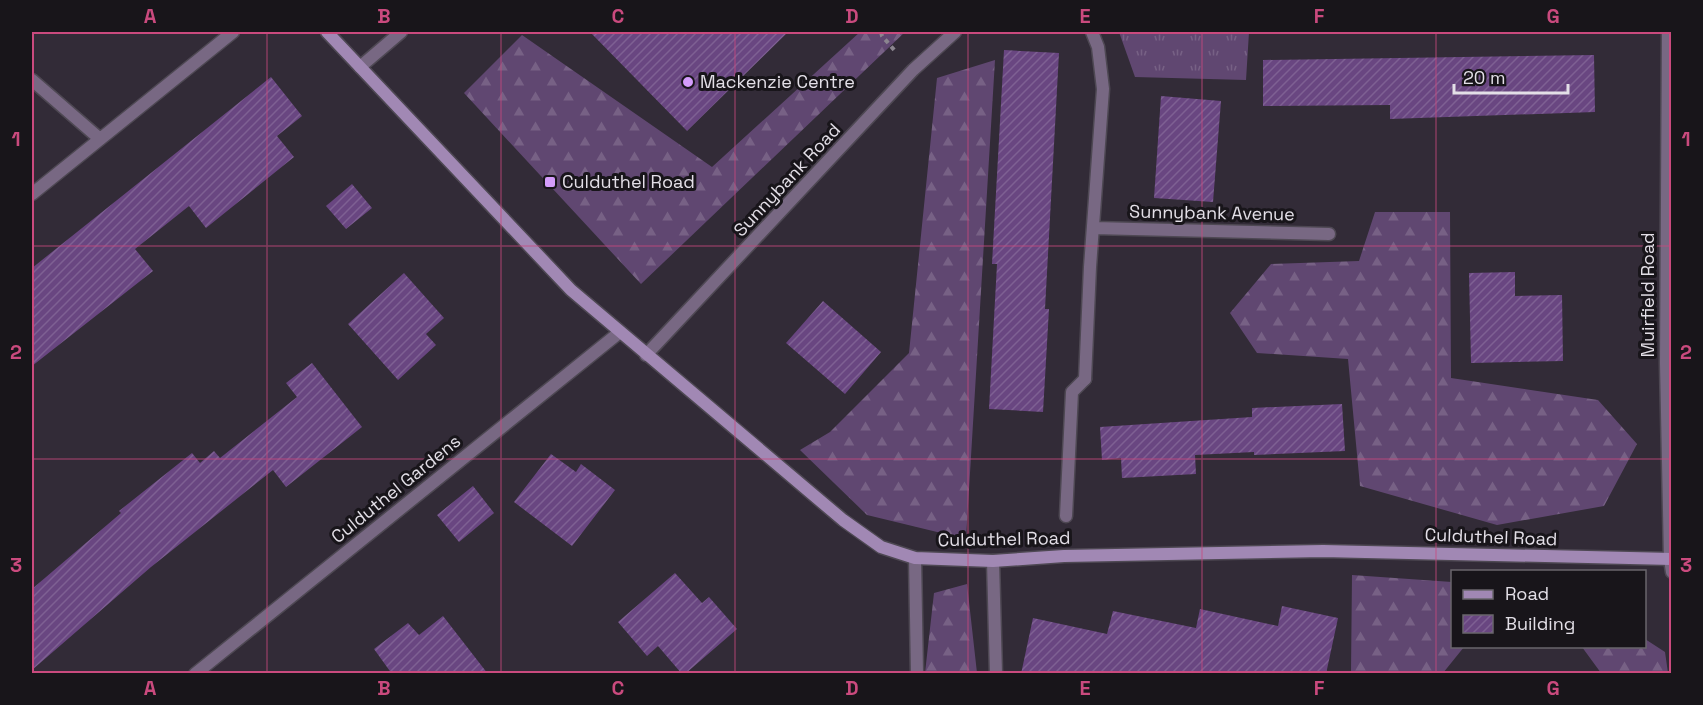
<svg xmlns="http://www.w3.org/2000/svg" width="1703" height="705" viewBox="0 0 1703 705" font-family="'Space Grotesk',sans-serif">
  <style>
    .grass { fill: url(#grass-tufts) }
    .forest { fill: url(#forest-firs) }
    .building { fill: url(#building-hatch) }
    .lines { fill: none; stroke-linecap: round; stroke-linejoin: round }
    .service-casing { stroke: #4e4853; stroke-width: 15 }
    .minor-casing { stroke: #4e4853; stroke-width: 15 }
    .tertiary-casing { stroke: #4e4853; stroke-width: 15 }
    .secondary-casing { stroke: #4e4853; stroke-width: 15 }
    .path { stroke: #8b858f; stroke-width: 4; stroke-dasharray: 4.5 4.5; stroke-linecap: butt }
    .service { stroke: #786883; stroke-width: 12 }
    .minor { stroke: #786883; stroke-width: 12 }
    .tertiary { stroke: #786883; stroke-width: 12 }
    .secondary { stroke: #a188b4; stroke-width: 12 }
    .grid { fill: none; stroke: #ca4a7e; stroke-width: 1.5; stroke-opacity: 0.55 }
    .poi-dot { fill: #d49cfb; stroke: #18151a; stroke-width: 2 }
    .labels { text-anchor: middle; stroke-width: 6; stroke-linejoin: round; paint-order: stroke }
    .poi-label { font-size: 18px; fill: #e3dfe7; stroke: #18151a; text-anchor: start }
    .street-label { font-size: 18px; fill: #e3dfe7; stroke: #18151a }
    .neatline { fill: none; stroke: #ca4a7e; stroke-width: 2 }
    .grid-label { font-size: 20px; text-anchor: middle; font-weight: bold; fill: #ca4a7e }
  </style>
  <defs>
    <pattern id="grass-tufts" width="24" height="20" patternUnits="userSpaceOnUse" patternTransform="scale(1.5)"><rect width="24" height="20" fill="#604771"/><path d="M3 7l-1-3M5 7V3M7 7l1-3M15 17l-1-3M17 17v-4M19 17l1-3" fill="none" stroke="#776185"/></pattern>
    <pattern id="forest-firs" width="22" height="20" patternUnits="userSpaceOnUse" patternTransform="scale(1.5)"><rect width="22" height="20" fill="#604771"/><path d="M5 1l3.5 6h-7zM16 11l3.5 6h-7z" fill="#776185"/></pattern>
    <pattern id="building-hatch" width="6" height="6" patternUnits="userSpaceOnUse" patternTransform="scale(1.5)"><rect width="6" height="6" fill="#694681"/><path d="M-1 1l2-2M0 6l6-6M5 7l2-2" fill="none" stroke="#7e6093"/></pattern>
  </defs>
  <rect width="100%" height="100%" fill="#322b37"/>
  <path class="grass" d="M1119 32H1249L1246 80 1135 77Z"/>
  <path class="forest" d="M860 32H905L641 284 464 93 522 35 712 167Z
    M995 60 966 539 867 515 800 450 830 432 909 353 937 78Z
    M1375 212H1450L1451 378 1598 400 1637 444 1604 506 1497 525 1360 486 1348 359 1257 353 1230 313 1271 264 1359 261Z
    M1352 575 1452 582V646L1464 647 1443 673H1351Z
    M967 584 977 673H925L934 593Z
    M1645 639 1665 652 1668 673H1601L1582 647 1644 646Z"/>
  <path class="building" d="M590 32H788L687 131Z
    M1004 50 1059 53 1045 309H1049L1043 412 989 409 997 264H992Z
    M1594 55 1595 112 1390 119V105L1263 106V60Z
    M271 77 302 116 277 136 294 157 206 228 189 206 135 249 153 271 32 366V268Z
    M1161 96 1221 101 1213 202 1154 198Z
    M352 184 372 208 346 229 326 206Z
    M1515 272V296L1562 295 1563 361 1471 363 1469 273Z
    M404 273 444 318 426 334 436 345 398 380 348 324Z
    M823 301 881 352 845 394 786 343Z
    M312 363 362 427 286 487 273 470 151 567 32 670V589L121 513 119 511 192 453 200 463 214 451 220 458 297 397 286 383Z
    M1342 404 1345 451 1254 455V452L1195 455 1196 474 1122 478 1121 458 1102 460 1100 427 1252 417V408Z
    M551 454 576 472 581 464 615 490 572 546 514 502Z
    M473 486 494 513 459 542 437 515Z
    M675 573 702 603 709 597 737 629 685 674H682L658 646 647 656 618 622Z
    M1282 606 1338 618 1326 674H1021L1033 618 1107 634 1113 611 1196 628 1200 609 1278 626Z
    M443 616 488 674H392L374 649 408 623 419 635Z"/>
  <g class="lines">
    <g class="service-casing">
      <path id="service" d="M1066 516 1072 392 1085 379"/>
    </g>
    <g class="minor-casing">
      <path id="minor" d="M360 67 401 32
        M32 80 100 139
        M32 194 233 32
        M1094 228 1329 234
        M646 355 913 70 955 32
        M1085 379 1090 267 1103 89 1098 47 1092 32
        M915 558 917 674
        M1670 559 1672 572
        M993 561 996 674
        M195 674 620 332"/>
    </g>
    <g class="tertiary-casing">
      <path id="tertiary" d="M1668 32 1666 363 1670 559"/>
    </g>
    <g class="secondary-casing">
      <path id="secondary" d="M327 32 571 290 843 520 881 547 915 558 993 561 1064 556 1323 551 1672 559"/>
    </g>
    <path class="path" d="M881 32 882 36 896 52"/>
    <use href="#service" class="service"/>
    <use href="#minor" class="minor"/>
    <use href="#tertiary" class="tertiary"/>
    <use href="#secondary" class="secondary"/>
  </g>
  <path class="grid" d="M267 32V674M501 32V674M735 32V674M968 32V674M1202 32V674M1436 32V674M32 246H1672M32 459H1672"/>
  <g class="poi-dot">
    <circle cx="688" cy="82" r="6"/>
    <rect x="544" y="176" width="12" height="12" rx="3"/>
  </g>
  <g class="labels">
    <g class="poi-label">
      <text x="700" y="88">Mackenzie Centre</text>
      <text x="562" y="188">Culduthel Road</text>
    </g>
    <g class="street-label">
      <text transform="translate(787 180) rotate(-47)" y="6">Sunnybank Road</text>
      <text transform="translate(1212 213) rotate(1)" y="6">Sunnybank Avenue</text>
      <text transform="translate(1648 295) rotate(-90)" y="6">Muirfield Road</text>
      <text transform="translate(396 489) rotate(-39)" y="6">Culduthel Gardens</text>
      <text transform="translate(1491 537) rotate(2)" y="6">Culduthel Road</text>
      <text transform="translate(1004 539) rotate(-1)" y="6">Culduthel Road</text>
    </g>
  </g>
  <rect width="1703" height="705" fill="none" stroke="#18151a" stroke-width="66"/>
  <rect x="1451" y="570" width="195" height="78" fill="#18151a" stroke="#69666c" stroke-width="1.5"/>
  <rect x="1463" y="590" width="30" height="9" fill="#a188b4" stroke="#69666c" stroke-width="1.5"/>
  <text x="1505" y="600" font-size="18" fill="#e3dfe7">Road</text>
  <rect x="1463" y="615" width="30" height="18" fill="url(#building-hatch)" stroke="#69666c" stroke-width="1.5"/>
  <text x="1505" y="630" font-size="18" fill="#e3dfe7">Building</text>
  <path d="M1454 84v9h114v-9" fill="none" stroke="#e3dfe7" stroke-width="3"/>
  <text x="1463" y="84" font-size="18" fill="#e3dfe7" stroke="#18151a" stroke-width="4.5" paint-order="stroke">20 m</text>
  <rect x="33" y="33" width="1637" height="639" class="neatline"/>
  <g class="grid-label">
    <text x="150" y="23">A</text>
    <text x="384" y="23">B</text>
    <text x="618" y="23">C</text>
    <text x="852" y="23">D</text>
    <text x="1085" y="23">E</text>
    <text x="1319" y="23">F</text>
    <text x="1553" y="23">G</text>
    <text x="16" y="146">1</text>
    <text x="1686" y="146">1</text>
    <text x="16" y="359">2</text>
    <text x="1686" y="359">2</text>
    <text x="16" y="572">3</text>
    <text x="1686" y="572">3</text>
    <text x="150" y="695">A</text>
    <text x="384" y="695">B</text>
    <text x="618" y="695">C</text>
    <text x="852" y="695">D</text>
    <text x="1085" y="695">E</text>
    <text x="1319" y="695">F</text>
    <text x="1553" y="695">G</text>
  </g>
</svg>
